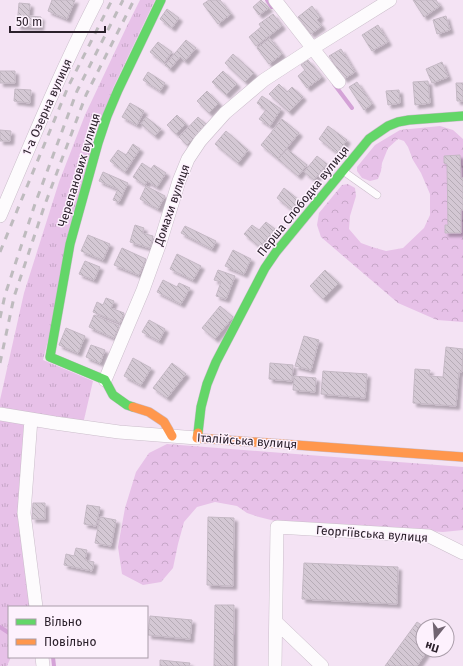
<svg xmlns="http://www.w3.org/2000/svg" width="463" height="666" viewBox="0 0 463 666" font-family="'Fira Sans',sans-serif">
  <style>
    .grass { fill: url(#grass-tufts) }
    .forest { fill: url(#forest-crowns) }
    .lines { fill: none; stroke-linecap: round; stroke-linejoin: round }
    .stream { stroke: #d4a2d7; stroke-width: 4 }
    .building { fill: url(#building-back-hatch); stroke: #c4b8c4; filter: url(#shadow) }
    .lane-casing { stroke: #cbbecb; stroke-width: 8 }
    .street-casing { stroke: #cbbecb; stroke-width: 14 }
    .fast-casing { stroke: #cbbecb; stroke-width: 10 }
    .slow-casing { stroke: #cbbecb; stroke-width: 10 }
    .lane { stroke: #fdfbfd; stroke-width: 7 }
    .street { stroke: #fdfbfd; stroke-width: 13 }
    .fast { stroke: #63d668; stroke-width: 9 }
    .slow { stroke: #ff974d; stroke-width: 9 }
    .rail { stroke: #bebbbe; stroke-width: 3; stroke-dasharray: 7 7; stroke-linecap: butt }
    .labels { text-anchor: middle; stroke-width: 3; stroke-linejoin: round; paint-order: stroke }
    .street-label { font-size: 12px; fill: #2b202b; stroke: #fdf1fd }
  </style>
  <defs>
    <pattern id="grass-tufts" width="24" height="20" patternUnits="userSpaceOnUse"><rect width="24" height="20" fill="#e7c1e8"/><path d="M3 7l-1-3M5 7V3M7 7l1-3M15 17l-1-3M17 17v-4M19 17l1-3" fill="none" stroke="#c6a6c7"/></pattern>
    <pattern id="forest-crowns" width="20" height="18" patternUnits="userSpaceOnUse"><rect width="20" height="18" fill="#e7c1e8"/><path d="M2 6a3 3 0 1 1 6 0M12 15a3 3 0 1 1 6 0" fill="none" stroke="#c6a6c7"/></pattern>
    <pattern id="building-back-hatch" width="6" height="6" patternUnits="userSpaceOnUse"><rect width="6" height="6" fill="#d4c8d4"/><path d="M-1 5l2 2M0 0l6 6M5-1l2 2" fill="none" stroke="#b6acb6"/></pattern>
    <filter id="shadow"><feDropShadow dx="3.5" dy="3.5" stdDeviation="1" flood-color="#0004"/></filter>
  </defs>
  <rect width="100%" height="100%" fill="#f4e3f4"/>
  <path class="grass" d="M140 0H155L113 88 43 360 93 381 83 424 27 416 30 607H9V657H11L7 666H0V400L24 293 59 182 85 115 127 26Z"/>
  <path class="forest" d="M440 126 453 130 463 139V322L437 320 398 303 321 237 317 225 319 213 342 185 348 184 355 188 356 196 350 216 349 229 361 243 372 247 386 251 403 248 424 228 430 215V194L421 173 413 160 408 147 404 141 398 139 388 148 382 163 381 171 378 179 370 181 362 178 357 171V167L375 145 400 130Z
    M167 444 463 467V530L443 532 275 521 259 517 247 513 237 506 215 502 197 507 184 522 178 544 173 568 161 582 143 585 122 574 118 547 125 508 136 472 149 453Z"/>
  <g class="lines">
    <path class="stream" d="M267 0 272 7
      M334 84 352 108
      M0 627 9 633
      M53 657 54 666"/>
  </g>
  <path class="building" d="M52 0H75L67 19 48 11Z
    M209 0H220L231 14 218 24 203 4Z
    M261 0 269 8 259 15 253 7Z
    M413 0H436L440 6 424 17Z
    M19 3 30 4 29 16 41 17 40 27 17 26Z
    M312 6 320 17 317 20 322 26 311 34 298 17Z
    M167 9 179 18 172 28 160 19Z
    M273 14 282 26 256 46 249 37 261 27 259 24Z
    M446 16 450 30 437 34 433 20Z
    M378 25 388 42 372 51 362 35Z
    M270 38 282 54 269 64 257 48Z
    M186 40 196 48 185 61 180 57 170 69 165 65Z
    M158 42 172 52 164 63 150 52Z
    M341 49 355 72 344 79 329 56Z
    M233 54 254 73 245 82 225 63Z
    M308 60 322 77 307 88 298 76 305 70 301 65Z
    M442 62 448 77 432 83 426 69Z
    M0 71H15V83H0Z
    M223 71 237 84 226 95 212 82Z
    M148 72 165 83 160 91 143 80Z
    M428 81 430 103 415 105 413 82Z
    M357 82 372 104 364 110 349 87Z
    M456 83H463V101H457Z
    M279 84 287 92 292 87 303 97 289 112 269 94Z
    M15 89 31 90 30 103 14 101Z
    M399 90 400 103 388 105 386 91Z
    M207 91 219 103 209 113 197 101Z
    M262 96 281 109 270 126 259 119 266 110 257 103Z
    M130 103 144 111 137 125 122 117Z
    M177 115 186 124 176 134 167 125Z
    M146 117 161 129 155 136 141 124Z
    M198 117 207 125 187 145 179 137Z
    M282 119 299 133 278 159 261 145Z
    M328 126 347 140 337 153 319 139Z
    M0 130 11 131 10 141H0Z
    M226 131 248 150 238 163 215 144Z
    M133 144 140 149 125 172 110 161 118 150 126 155Z
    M287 149 307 165 298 176 278 159Z
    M460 155 461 178H463V210H461V233H445V225H448L447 164 444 163V156Z
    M317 156 327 164 314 180 304 172Z
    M142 163 151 169 154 165 166 173 157 187 147 181 145 185 133 177Z
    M103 172 128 183 119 202 113 200 118 189 99 181Z
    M146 186 165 196 158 209 140 199Z
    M284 188 299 200 292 210 277 198Z
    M266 222 275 229 260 247 244 234 252 225 259 230Z
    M135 225 144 228 142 233 153 236 150 248 130 242Z
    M185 226 216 241 212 249 181 233Z
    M88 235 110 244 103 260 81 251Z
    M122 248 146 259 139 275 114 265Z
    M233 250 251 259 244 274 225 266Z
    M177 254 201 266 193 280 170 269Z
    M85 261 100 267 94 280 79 274Z
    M218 270 235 276 226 299 216 296 221 282 214 280Z
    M325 270 339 283 323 299 310 286Z
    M163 280 177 287 179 283 190 288 181 304 157 292Z
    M106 298 114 301 111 308 124 313 120 323 93 312 97 302 103 305Z
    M220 306 233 317 215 339 202 328Z
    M94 315 119 326 114 338 89 327Z
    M149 320 165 329 159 341 142 332Z
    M66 328 85 336 78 353 59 345Z
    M304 336 319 340 311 370 295 366Z
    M91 345 105 350 100 363 86 357Z
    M446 347 463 349 462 372H459L456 406 413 403 415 369 430 370 429 376 443 377Z
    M133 358 151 368 141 385 124 376Z
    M172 363 186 374 167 398 153 388Z
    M270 363 293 365 292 381 269 379Z
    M323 371 367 374 365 398 321 394Z
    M294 376 316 378 315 392 293 390Z
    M33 503H45V519H32Z
    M87 505 100 507 96 526 84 524Z
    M100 517 116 520 111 546 95 543Z
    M208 517 234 518 233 586 207 585Z
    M76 548 87 550 85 560 94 562 92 571 64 565 66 554 74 556Z
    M304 563 398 567 397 604 302 599Z
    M215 605H234L233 666H214Z
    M150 616 192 620 190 639 148 635Z
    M417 622 423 626V650H428L417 666H385Z
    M160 660 190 663 189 666H160Z"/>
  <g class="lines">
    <g class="lane-casing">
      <path id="lane" d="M343 171 377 195"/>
    </g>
    <g class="street-casing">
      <path id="street" d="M275 0 339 82
        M0 216C31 143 61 70 97 0
        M105 380 143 290 160 243 179 181 188 159 200 141 225 113 264 80 313 48 390 0
        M0 414 55 423 119 432 197 438
        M31 419 24 513 36 607
        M276 622 322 666
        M42 657 43 666
        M275 666 277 527 429 536 463 553"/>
    </g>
    <g class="fast-casing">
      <path id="fast" d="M133 407 127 405 113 395 105 380 50 357 70 244 98 143 107 116 118 90 161 0
        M198 433 201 407 207 384 216 362 265 268 276 252 369 139 388 126 398 122 409 120 463 116"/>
    </g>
    <g class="slow-casing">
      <path id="slow" d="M133 407 149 412 164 422 172 436
        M198 433 197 438 463 457"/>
    </g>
    <use href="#lane" class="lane"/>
    <use href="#street" class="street"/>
    <use href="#fast" class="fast"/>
    <use href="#slow" class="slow"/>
    <path class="rail" d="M0 252 68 87 112 0
      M0 318 5 295 35 204 77 91 123 0
      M0 363 14 297 44 207 86 95 134 0"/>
  </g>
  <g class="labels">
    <g class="street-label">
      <text transform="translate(47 107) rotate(-66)" y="4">1-а Озерна вулиця</text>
      <text transform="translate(79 170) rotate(-73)" y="4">Черепанових вулиця</text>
      <text transform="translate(303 201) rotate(-51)" y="4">Перша Слободка вулиця</text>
      <text transform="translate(172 205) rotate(-71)" y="4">Домахи вулиця</text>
      <text transform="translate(247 441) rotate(4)" y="4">Італійська вулиця</text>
      <text transform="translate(372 534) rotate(4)" y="4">Георгіївська вулиця</text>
    </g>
  </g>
  <rect x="8" y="606" width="140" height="52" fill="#fdf1fd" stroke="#a99da9"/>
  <rect x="16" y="619" width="20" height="6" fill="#63d668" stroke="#a99da9"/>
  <text x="44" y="626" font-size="12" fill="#2b202b">Вільно</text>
  <rect x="16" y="639" width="20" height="6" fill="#ff974d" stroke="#a99da9"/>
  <text x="44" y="646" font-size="12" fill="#2b202b">Повільно</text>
  <g transform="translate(435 638) rotate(197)"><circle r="19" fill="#fdf1fd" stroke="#a99da9"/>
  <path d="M0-3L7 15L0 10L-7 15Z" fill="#716471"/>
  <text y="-6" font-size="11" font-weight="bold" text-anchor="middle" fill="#2b202b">Пн</text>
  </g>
  <path d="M10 26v6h95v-6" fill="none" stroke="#2b202b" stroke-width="2"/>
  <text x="16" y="26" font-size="12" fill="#2b202b" stroke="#fdf1fd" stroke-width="3" paint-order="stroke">50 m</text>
</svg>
